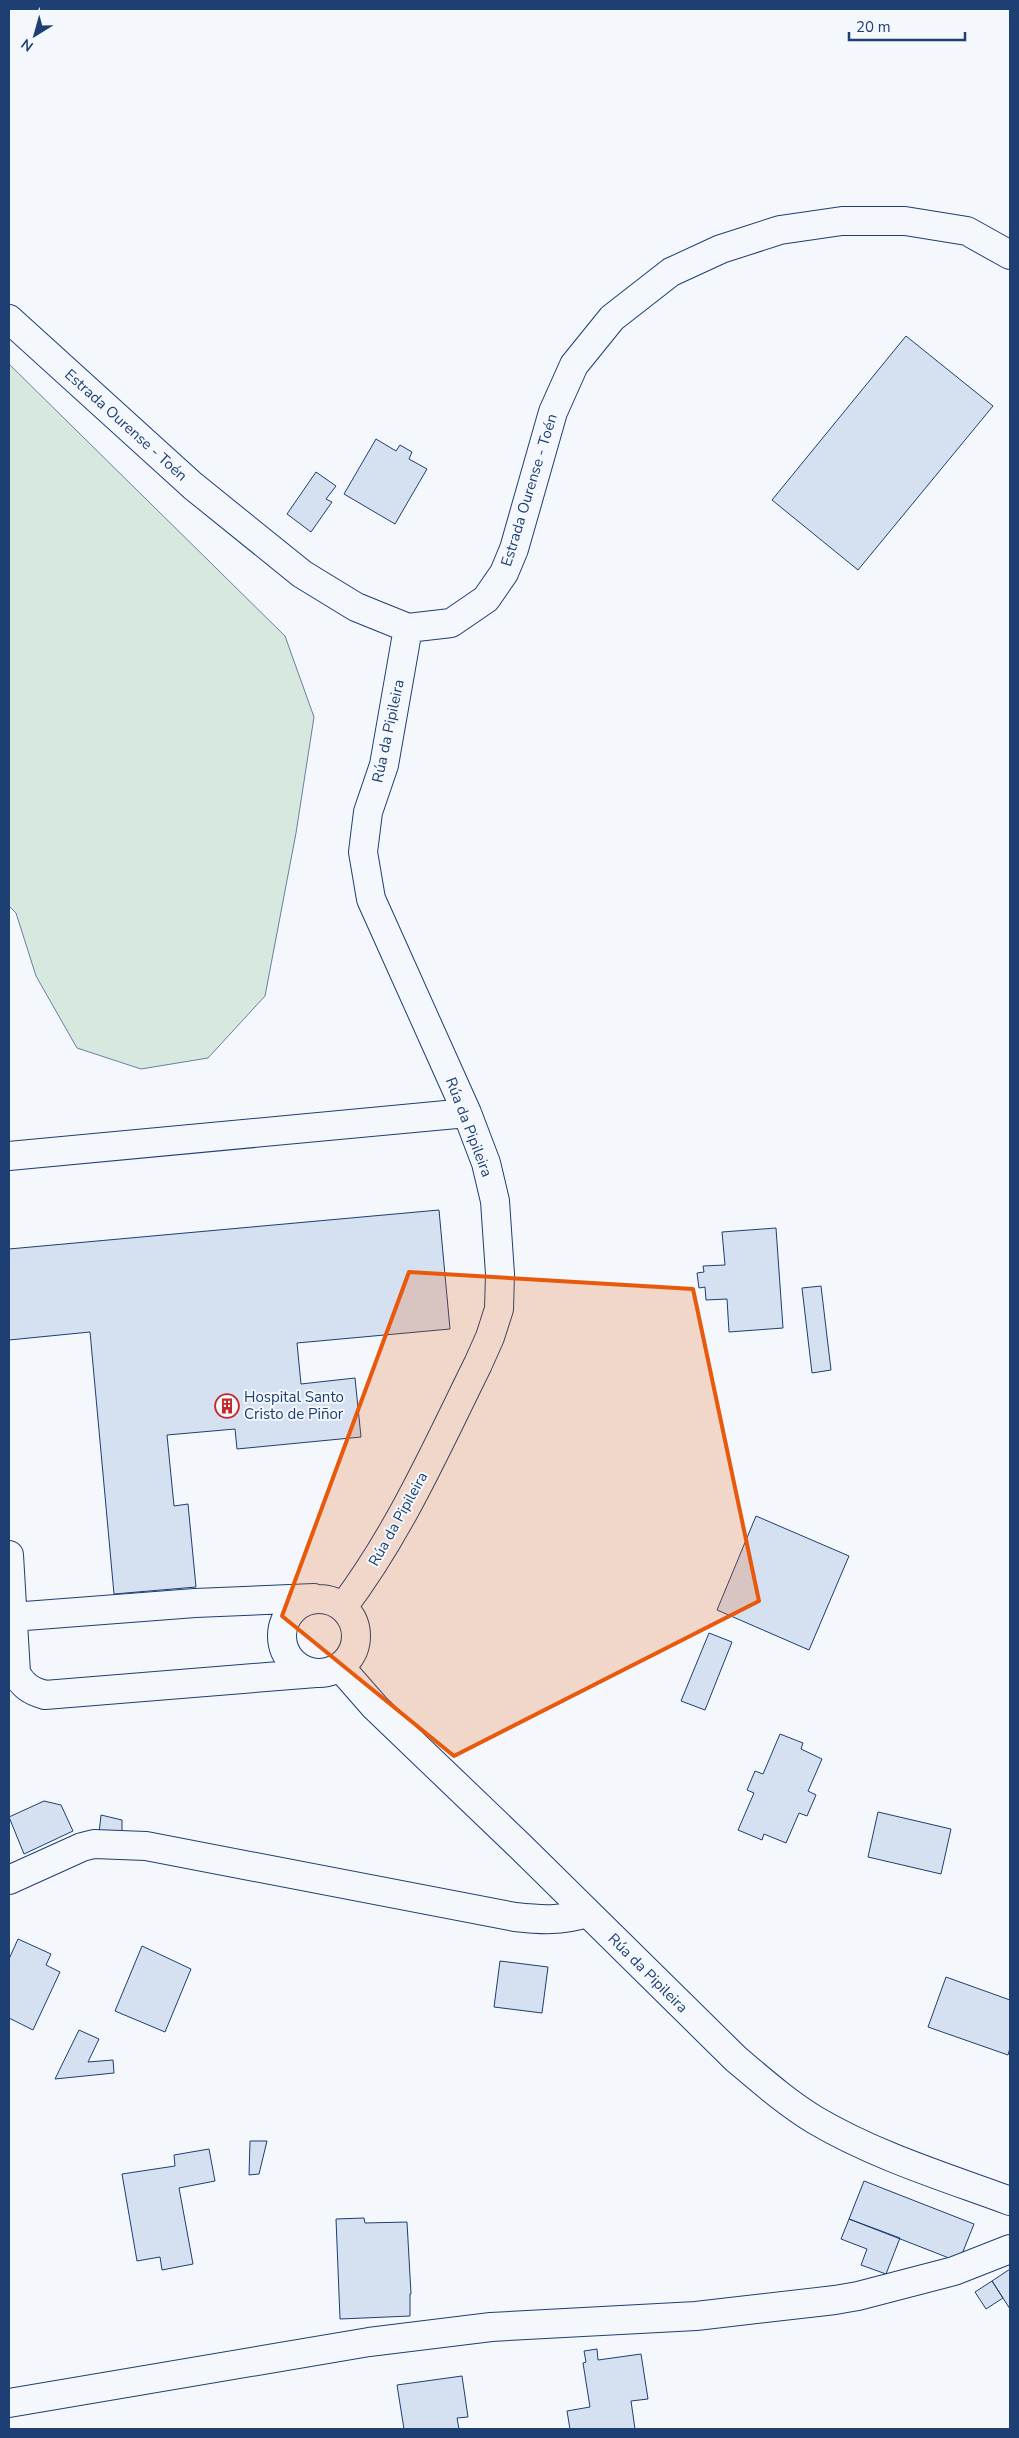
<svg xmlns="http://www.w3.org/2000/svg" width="1019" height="2438" viewBox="0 0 1019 2438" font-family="'Nunito Sans',sans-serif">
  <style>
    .green { fill: #d7e8df; stroke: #687fa3 }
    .building { fill: #d5e0f0; stroke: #1d3f73 }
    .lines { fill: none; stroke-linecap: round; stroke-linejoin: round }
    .minor-casing { stroke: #1d3f73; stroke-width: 30 }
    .minor { stroke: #f4f7fb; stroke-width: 28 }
    .marked { fill: #e8590c; fill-opacity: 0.2; stroke: #e8590c; stroke-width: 4; stroke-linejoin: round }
    .labels { text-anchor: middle; stroke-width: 4; stroke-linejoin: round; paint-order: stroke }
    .street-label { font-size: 15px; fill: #1d3f73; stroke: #f4f7fb }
    .poi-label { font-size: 15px; fill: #1d3f73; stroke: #f4f7fb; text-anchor: start }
  </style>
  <rect width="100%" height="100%" fill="#f4f7fb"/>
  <path class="green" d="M9 364 285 636 314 717 296 833 265 996 208 1058 141 1069 77 1048 36 976 16 913 9 906Z"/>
  <path class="building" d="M906 336 993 406 858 570 772 500Z
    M376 439 396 451 400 445 412 452 409 459 427 469 395 524 344 494Z
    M316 472 336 486 326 499 332 502 311 532 287 514Z
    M439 1210 450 1329 297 1343 301 1384 355 1378 361 1437 237 1449 235 1429 167 1435 174 1506 188 1504 196 1587 114 1594 90 1332 9 1340V1249Z
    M776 1228 783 1328 729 1332 727 1299 706 1300 705 1287 699 1288 697 1273 704 1272 703 1266 725 1265 722 1232Z
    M821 1286 831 1370 812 1373 802 1288Z
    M756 1516 849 1556 809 1650 717 1610Z
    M709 1633 732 1642 705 1710 681 1701Z
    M780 1734 803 1743 801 1749 822 1759 808 1791 816 1795 807 1816 799 1813 786 1843 764 1834 762 1840 738 1830 754 1793 747 1790 755 1771 763 1774Z
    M44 1801 61 1805 73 1831 24 1854 9 1817Z
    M878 1812 951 1829 941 1874 868 1857Z
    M101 1815 122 1820V1834L99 1833Z
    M18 1939 51 1954 46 1965 60 1972 33 2030 9 2018V1959Z
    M142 1946 191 1969 165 2032 115 2011Z
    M500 1961 548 1967 542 2013 494 2007Z
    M946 1977 1010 2000V2048L1008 2055 928 2027Z
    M79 2030 99 2039 88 2062 113 2060 114 2073 55 2079Z
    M250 2141H267L259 2174 249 2175Z
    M209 2149 215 2181 179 2188 193 2264 162 2270 160 2257 137 2261 122 2174 175 2166 174 2155Z
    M864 2181 974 2224 962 2254 949 2258 849 2219Z
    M364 2218 365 2223 407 2222 411 2294H410V2316L340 2319 336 2219Z
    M849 2219 900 2238 886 2274 861 2265 867 2249 841 2239Z
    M1010 2269V2309L992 2281Z
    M992 2281 1003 2298 986 2309 975 2292Z
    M597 2349 598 2360 641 2354 648 2399 631 2401 635 2429H570L567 2411 590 2407 583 2363 586 2362 584 2351Z
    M462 2376 468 2417 457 2418 459 2429H404L397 2385Z"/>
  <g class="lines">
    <g class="minor-casing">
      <path id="minor" d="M9 319 193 486 302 574 356 607 408 628 451 623 486 599 504 573 514 549 553 412 574 365 612 318 671 272 721 249 780 230 842 221H905L967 231 1010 255
        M9 1156 467 1113
        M9 1555 16 1673C23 1686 31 1691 45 1695L316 1673
        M282 1636a37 37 0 1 1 74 0a37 37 0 1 1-74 0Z
        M343 1607C399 1533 437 1447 478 1364L490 1337 499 1309 500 1274 495 1201 486 1163 467 1113 371 899 363 852 368 812 384 765 408 628
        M12 1617 195 1603 314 1598
        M340 1667 375 1707 521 1847 736 2059C762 2081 787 2103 815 2120 876 2156 945 2177 1010 2201
        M9 1880 82 1847 94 1844 146 1846 515 1917C543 1920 560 1921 587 1913
        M9 2403 369 2342 491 2327 696 2316 835 2300 858 2296 954 2271 1010 2249"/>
    </g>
    <use href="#minor" class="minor"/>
  </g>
  <path class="marked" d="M409 1272 693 1289 759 1601 454 1756 282 1616Z"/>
  <defs>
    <g id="building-ring" transform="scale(1.25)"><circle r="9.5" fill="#f4f7fb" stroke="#c62828" stroke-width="1.5"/><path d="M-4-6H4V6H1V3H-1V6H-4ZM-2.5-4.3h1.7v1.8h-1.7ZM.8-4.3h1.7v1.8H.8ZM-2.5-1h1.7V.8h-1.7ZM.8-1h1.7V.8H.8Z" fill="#c62828"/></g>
  </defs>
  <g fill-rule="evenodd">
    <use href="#building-ring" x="227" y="1406"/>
  </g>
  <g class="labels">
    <g class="street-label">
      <text transform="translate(126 425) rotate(42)" y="5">Estrada Ourense - Toén</text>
      <text transform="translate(529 490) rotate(-73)" y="5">Estrada Ourense - Toén</text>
      <text transform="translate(388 731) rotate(-78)" y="5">Rúa da Pipileira</text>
      <text transform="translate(469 1127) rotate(69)" y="5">Rúa da Pipileira</text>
      <text transform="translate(398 1519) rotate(-61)" y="5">Rúa da Pipileira</text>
      <text transform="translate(648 1973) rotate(45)" y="5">Rúa da Pipileira</text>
    </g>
    <g class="poi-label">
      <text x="244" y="1402">Hospital Santo<tspan x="244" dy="17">Cristo de Piñor</tspan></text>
    </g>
  </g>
  <rect width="1019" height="2438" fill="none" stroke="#1d3f73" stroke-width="20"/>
  <g transform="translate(35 35) rotate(217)" stroke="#f4f7fb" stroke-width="4" paint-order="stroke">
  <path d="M0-4L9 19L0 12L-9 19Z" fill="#1d3f73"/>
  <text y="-8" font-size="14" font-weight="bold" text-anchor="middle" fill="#1d3f73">N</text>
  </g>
  <path d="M849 32v8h116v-8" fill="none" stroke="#1d3f73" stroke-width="2.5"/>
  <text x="856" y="32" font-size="15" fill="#1d3f73" stroke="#f4f7fb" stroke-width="4" paint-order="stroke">20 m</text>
</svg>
